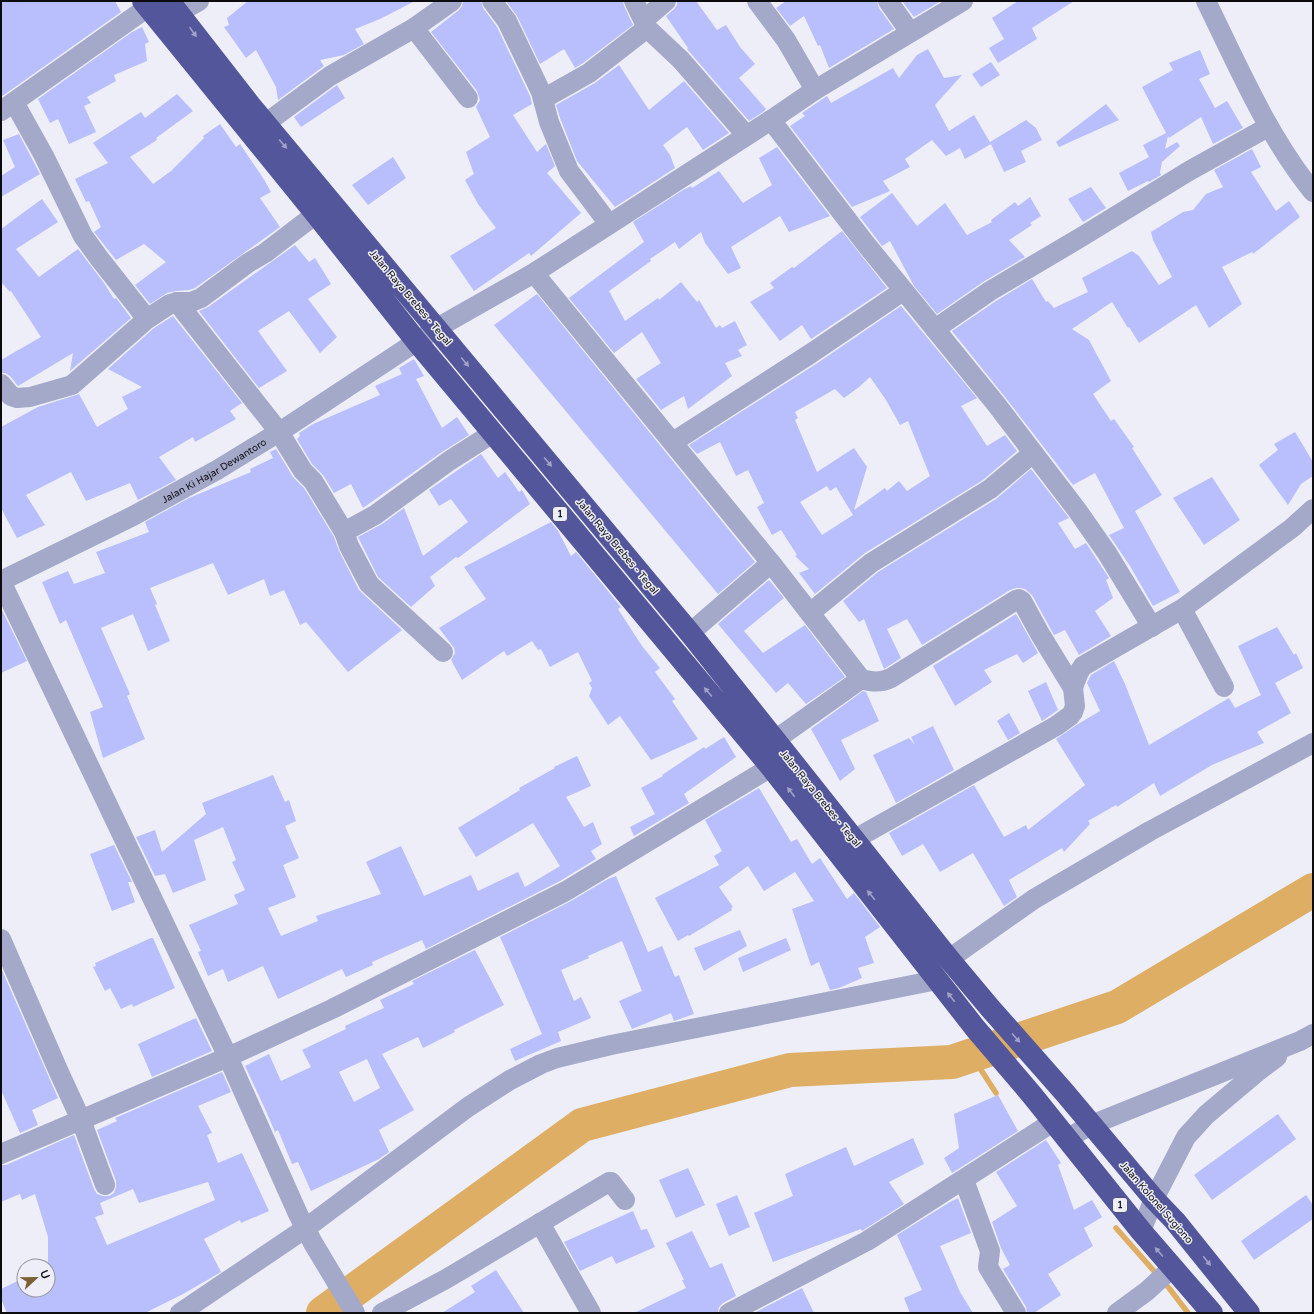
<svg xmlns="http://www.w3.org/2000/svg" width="1314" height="1314" viewBox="0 0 1314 1314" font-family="'Varela Round',sans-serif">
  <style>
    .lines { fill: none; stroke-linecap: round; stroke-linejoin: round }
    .stream { stroke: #ddae64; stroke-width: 5.5 }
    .river { stroke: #ddae64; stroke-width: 34 }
    .building { fill: #b8bffc; fill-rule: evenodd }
    .minor { stroke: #a4a9ca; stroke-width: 20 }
    .highway { stroke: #53569a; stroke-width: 22 }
    .oneway { fill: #a0a2c9 }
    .labels { text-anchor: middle; stroke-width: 3; stroke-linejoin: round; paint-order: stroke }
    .shield { fill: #edeef8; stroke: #505055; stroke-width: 1 }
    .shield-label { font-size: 9px; font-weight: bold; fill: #0c0c0f }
    .street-label { font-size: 10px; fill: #0c0c0f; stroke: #edeef8 }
  </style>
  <rect width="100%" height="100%" fill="#edeef8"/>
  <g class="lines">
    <path class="stream" d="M972 1056 996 1093
      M1116 1228 1169 1288 1188 1313"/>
    <path class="river" d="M323 1313 582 1125 790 1070 952 1062 1117 1007 1313 890"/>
  </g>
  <path class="building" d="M1 1H115L121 12 1 97Z
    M248 1H415L380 19 355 29 364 44 344 55 320 60 324 66 278 100 276 87 256 50 246 58 224 27 229 25 227 18Z
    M463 1H481L483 8 497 27 530 96 532 104 513 115 537 152 546 144 555 166 547 173 581 213 531 256 529 253 474 291 450 256 496 228 478 204 465 180 474 174 466 152 490 137 476 107 480 100 477 91 431 32 459 10 462 6Z
    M506 1H623L624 6 633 25 583 63 575 68 564 49 540 64 517 16Z
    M677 1H696L717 30 726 25 740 47 755 64 739 78 766 109 763 112 749 121 687 49 688 48 666 16 674 9 677 5Z
    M786 1H877L879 8 894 29 829 68 820 45 818 46 804 16 790 26 776 8Z
    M902 1H941L914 17Z
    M1018 1H1074L1032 28 1037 39 998 63 989 48 1004 39 992 18Z
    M142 27 149 42 145 44 147 61 114 75 116 81 87 97 91 103 84 106 96 132 69 144 58 119 50 123 38 99 132 32Z
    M928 49 944 78 962 75 935 105 949 131 974 115 991 144 965 159 960 148 946 156 932 140 905 159 910 167 883 181 890 191 852 207 790 126 805 116 802 113 827 96 831 103 893 68 899 78 917 55Z
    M1200 50 1210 74 1199 79 1215 108 1227 101 1243 128 1213 144 1201 117 1169 138 1168 136 1165 149 1177 142 1180 146 1162 162 1160 172 1161 175 1149 182 1148 181 1128 191 1119 173 1149 157 1143 145 1166 133 1142 87 1173 70 1169 63Z
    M991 62 1000 75 981 87 972 74Z
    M619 65 649 110 684 81 729 133 703 150 687 127 663 145 670 155 675 168 615 207 577 161 560 118 556 105 595 83Z
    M337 85 345 98 301 127 294 117Z
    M177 94 193 111 156 138 157 140 130 157 153 184 171 171 204 138 203 136 220 124 236 147 240 144 265 181 271 192 260 198 280 227 195 288 189 290 176 291 167 293 150 304 135 285 166 262 144 244 116 260 94 232 101 227 89 201 86 202 75 179 108 163 93 143 141 112 145 118Z
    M1106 104 1119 120 1059 147 1056 142Z
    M1026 120 1036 128 1042 140 1021 151 1026 162 1004 172 990 142Z
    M19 134 40 174 1 197V176L15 167 3 140Z
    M777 147 830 216 789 232 780 216 731 247 741 268 728 274 705 243 701 232 679 249 675 242 650 259 651 261 609 291 625 321 658 298 659 300 681 282 697 302 699 300 716 328 720 325 722 328 735 321 747 345 738 350 742 356 725 363 732 376 688 409 684 396 661 410 636 379 661 363 642 332 614 353 569 298 644 242 633 222 683 190 691 186 692 188 719 171 743 203 772 185 759 158Z
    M1252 149 1261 167 1251 172 1276 211 1289 201 1300 217 1253 254 1252 252 1222 267 1242 304 1209 328 1196 305 1139 343 1129 327 1128 328 1112 302 1072 329 1089 340 1111 381 1093 394 1111 421 1114 419 1134 447 1132 448 1162 495 1135 511 1180 592 1153 606 1130 566 1109 535 1124 528 1095 473 1073 485 1005 397 952 331 996 301 1032 279 1046 302 1048 301 1054 308 1088 292 1082 278 1132 251 1139 256 1159 285 1172 277 1153 240 1151 232 1183 212 1193 210 1206 194 1223 187 1214 170Z
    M393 157 406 178 368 205 352 185Z
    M1091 187 1106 208 1083 222 1068 199Z
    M892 193 917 226 945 203 967 235 992 222 991 220 1015 202 1018 206 1030 197 1041 216 1030 223 1032 225 1009 240 1025 257 983 282 937 314 914 286 890 241 882 246 860 217Z
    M42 199 58 222 16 249 39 277 78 249 104 283 114 299 116 298 131 318 70 371 73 353 18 386 10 376 5 373H1V360L41 337 11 291 10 292 1 282V229Z
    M842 231 887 288 811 339 802 325 780 341 750 302 774 288 770 283 792 267 794 268Z
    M295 245 309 262 315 258 331 284 308 299 337 337 320 353 289 311 258 331 287 371 259 388 199 311 208 307Z
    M537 294 755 562 718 594 494 325Z
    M901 306 977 398 961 406 987 446 1005 435 1017 451 983 480 865 553 815 594 799 573 809 569 795 556 797 555 781 530 772 535 757 507 764 503 748 470 736 476 720 442 697 454 689 445 816 364ZM870 377 886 400 900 425 908 421 930 476 907 491 899 481 887 491 885 488 854 510 867 467 854 448 817 472 795 420 798 418 795 412 835 389 844 398 859 387ZM827 486 830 491 836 487 853 515 822 535 800 502Z
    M173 316 242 403 230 411 236 419 195 442 193 437 159 457 176 480 138 500 130 483 86 501 71 472 26 495 45 525 17 538 1 508V427L38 407 79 394 97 427 128 409 122 397 142 387 108 369 154 328Z
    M414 359 424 376 416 379 442 428 457 417 469 435 442 452 363 508 351 484 334 493 323 475 312 464 297 439 300 436 299 433 313 424 380 395 375 386 402 374 399 368Z
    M1295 432 1313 462V476L1301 484 1288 505 1259 465 1278 450 1274 444Z
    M276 449 293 477 304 488 334 537 339 551 359 590 402 630 348 672 306 622 300 625 284 590 270 596 264 579 228 595 213 563 150 588 157 604 155 605 170 641 148 651 133 614 101 628 130 694 127 696 145 739 103 758 90 712 103 707 66 620 60 624 42 582 68 571 74 584 105 573 96 552 149 532 145 522 189 498 251 472 250 469 273 458 270 452Z
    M481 454 498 478 505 472 519 492 522 490 530 504 458 558 456 557 430 577 435 586 411 607 378 577 358 537 382 524 404 508 423 556 468 522 451 499 439 506 429 490Z
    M1031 469 1069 518 1058 523 1075 549 1086 543 1109 578 1106 580 1113 598 1095 611 1111 636 1079 655 1065 630 1054 635 1032 595 1025 589 1021 588H1016L1010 590 922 645 907 619 887 629 901 658 884 669 864 619 859 622 843 601 878 572 996 499Z
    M1212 477 1240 520 1204 545 1173 498Z
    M551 522 558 531 571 556 576 552 621 607 618 609 642 646 660 668 655 672 675 699 672 701 698 739 651 760 620 716 608 725 589 696 592 688 589 683 592 681 578 652 550 667 541 649 538 650 532 641 507 656 504 651 462 680 451 660 455 653 454 648 439 628 486 599 464 567Z
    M769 580 784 598 744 631 763 653 805 625 845 677 806 704 788 683 776 693 718 624Z
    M1 608 27 661 1 673Z
    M1016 614 1038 653 1023 663 1017 654 984 670 992 682 955 706 933 666Z
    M1277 627 1294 655 1296 653 1303 668 1275 683 1291 713 1257 732 1264 743 1212 765 1160 796 1154 783 1117 807 1116 805 1088 821 1090 824 1064 852 1062 848 1009 880 1017 897 1004 906 973 853 940 872 923 844 902 856 889 833 974 785 1004 837 1026 825 1028 830 1085 785 1056 739 1078 724 1100 711 1087 683 1091 675 1114 661 1125 684 1149 745 1229 698 1235 708 1261 695 1238 646Z
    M1046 682 1058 710 1042 721 1028 691Z
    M863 691 866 692 879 721 841 740 855 769 840 781 811 729Z
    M1009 713 1020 733 1008 740 997 721Z
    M933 726 954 770 896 803 873 755 909 738 915 745 911 737Z
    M724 737 736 757 684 794 689 803 634 836 630 827 655 814 641 788 663 776 662 775 704 747 705 749Z
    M577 756 591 786 566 797 584 827 593 822 602 844 591 851 596 859 560 881 426 949 422 940 372 962 373 965 346 977 342 969 278 999 263 966 228 982 223 969 208 976 198 952 201 951 189 925 238 904 234 895 245 890 232 862 236 860 223 827 194 840 206 880 173 893 165 874 155 876 136 837 155 830 162 852 206 814 202 803 273 775 285 802 289 800 296 821 285 826 299 858 283 865 296 897 268 908 281 936 318 921 316 916 381 894 366 862 401 846 424 896 471 875 478 891 518 872 525 887 560 866 533 823 476 857 458 828 520 790 519 788 555 768 554 767Z
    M759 788 791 842 797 839 812 864 820 858 847 899 854 893 880 927 865 937 874 963 858 968 862 978 839 988 830 990 819 962 811 966 792 909 814 901 795 872 764 891 748 866 719 887 733 907 731 908 732 910 689 936 688 935 678 941 655 898 719 865 714 856 722 851 705 820Z
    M114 845 132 882H128L135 902 112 911 90 854Z
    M616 876 648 952 662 946 675 977 679 975 694 1014 674 1021 671 1013 632 1029 619 1001 642 991 622 941 588 956 589 958 561 970 574 1001 581 997 591 1018 558 1032 561 1041 515 1061 510 1049 542 1034 500 937 571 901 608 879Z
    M740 930 747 946 704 971 694 948Z
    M151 938H153L175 988 133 1007 132 1004 121 1009 110 988 105 991 93 967 96 966 95 963Z
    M786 938 791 950 743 972 738 958Z
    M475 950 504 1005 454 1030 455 1032 423 1048 418 1037 382 1054 414 1110 379 1130 389 1152 379 1159 311 1191 298 1162 292 1164 278 1130 275 1132 266 1111 245 1066 269 1054 281 1081 311 1067 302 1050 346 1029 345 1026 384 1008 380 1000 414 984 412 981ZM367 1059 380 1088 354 1102 339 1072Z
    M1 968 58 1098 32 1110 38 1125 20 1133 1 1090Z
    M196 1018 212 1051 152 1077 138 1044Z
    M222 1072 231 1092 198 1106 212 1133 207 1135 218 1163 242 1153 269 1211 241 1223 240 1220 204 1239 221 1272 183 1294 145 1313H7L1 1299V1289L24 1278V1290H48V1237L35 1194 22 1200 20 1194 1 1202V1165H6L74 1135 94 1189 97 1194 103 1196H109L114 1193 116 1187V1181L97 1130 117 1121 115 1118ZM208 1182 215 1200 107 1245 95 1217 104 1214 100 1203 133 1189 139 1203Z
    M998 1095 1018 1131 952 1173 944 1158 959 1148 954 1114Z
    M1278 1114 1296 1139 1212 1200 1194 1175Z
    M913 1138 924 1164 889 1182 904 1204 862 1231 861 1229 773 1262 754 1213 793 1196 785 1174 846 1147 854 1166Z
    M1046 1140 1061 1163 1058 1165 1074 1210 1092 1200 1102 1217 1084 1228 1093 1246 1048 1274 1061 1295 1034 1313H1027L1026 1307 1003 1269 1010 1265 1001 1248 992 1222 1017 1206 996 1172Z
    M688 1168 705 1205 676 1218 659 1180Z
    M737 1195 750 1227 729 1236 716 1204Z
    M1306 1195 1313 1205V1219L1254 1260 1241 1241Z
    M958 1198 971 1233 940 1246 960 1292 973 1313H910L904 1298 922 1290 897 1235 950 1202Z
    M633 1211 641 1230 647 1229 655 1247 616 1264 612 1256 580 1271 564 1242Z
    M692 1231 710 1268 722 1263 736 1296 723 1303 719 1307 718 1313H634L686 1288 682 1280H684L666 1243Z
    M496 1270 524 1313H442L475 1292 471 1286Z
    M802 1288 814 1313H754Z"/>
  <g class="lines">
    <g class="minor">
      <path d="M492 1 507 21 541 92 549 122 569 171 609 224"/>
      <path d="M634 1 647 28 681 60 746 135"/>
      <path d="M757 1 786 40 815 90"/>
      <path d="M888 1 910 32"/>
      <path d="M1206 1C1238 66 1267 135 1313 192"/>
      <path d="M644 20 666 1"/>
      <path d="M164 21 199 1"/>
      <path d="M414 28 468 98"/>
      <path d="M543 99 589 73 647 28"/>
      <path d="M14 102 44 156 83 236 99 258 147 319"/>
      <path d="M1 111 148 7"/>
      <path d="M771 120 865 243 996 404 1077 510 1107 553 1152 627"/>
      <path d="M266 123 330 76 414 28 452 1"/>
      <path d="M534 273 771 563 861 679C872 682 881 683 891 678L1016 600 1019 599 1022 601 1040 634 1073 688"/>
      <path d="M177 302 279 432 303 471 313 481 344 532 349 546 369 584 443 652"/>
      <path d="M935 329 990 291 1083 236 1189 171 1268 127"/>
      <path d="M1 384 11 396 17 398 30 397 72 385 147 319 170 304 177 302H191L201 298 248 263 265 253 316 214"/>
      <path d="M673 442 810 354 903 291"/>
      <path d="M344 532 375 515 449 461 493 433"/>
      <path id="s1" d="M1 581 133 516 217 470 284 429 437 328 534 273 771 120 815 90 963 1"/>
      <path d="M1 581 228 1057 298 1214 313 1243 355 1313"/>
      <path d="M1182 609 1224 687"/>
      <path d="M810 613 871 563 990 489 1033 453"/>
      <path d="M690 633 771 563"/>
      <path d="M775 740 861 679"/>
      <path d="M855 839 1056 726 1070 716 1073 712 1075 706 1073 688 1075 682 1079 672 1083 666 1182 609 1292 528 1313 509"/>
      <path d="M1 939 58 1070 81 1120 105 1185"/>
      <path d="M949 959 1034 899 1150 831 1313 743"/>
      <path d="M1066 1139 1091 1125 1300 1041 1313 1034"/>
      <path d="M1 1154 228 1057 332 1009 566 891 771 767"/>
      <path d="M964 1180 990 1251 988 1267 1016 1313"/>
      <path d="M540 1223 591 1313"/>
      <path d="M1141 1231 1154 1199 1186 1137 1206 1115 1257 1072 1277 1057"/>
      <path d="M180 1313 306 1228 468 1107 510 1080 541 1064 557 1058 611 1045 937 980"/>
      <path d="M382 1313 446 1279 609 1182H611L625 1200"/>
      <path d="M729 1313 867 1241 1053 1122"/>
      <path d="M1117 1313 1147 1291 1172 1268"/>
    </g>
    <path class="highway" d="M143 1 316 214 417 342 771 767 975 1028 1032 1095 1141 1231 1212 1313
      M169 1 250 105 690 633 949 959 990 1008 1065 1093 1154 1199 1175 1221 1249 1313"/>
  </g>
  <defs><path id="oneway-solid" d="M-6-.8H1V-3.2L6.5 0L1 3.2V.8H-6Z"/></defs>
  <g class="oneway">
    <use href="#oneway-solid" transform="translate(193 32) rotate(54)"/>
    <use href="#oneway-solid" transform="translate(283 144) rotate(50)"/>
    <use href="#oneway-solid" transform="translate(465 362) rotate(50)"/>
    <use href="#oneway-solid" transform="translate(548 462) rotate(50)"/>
    <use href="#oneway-solid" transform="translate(708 692) rotate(-130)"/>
    <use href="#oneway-solid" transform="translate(791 792) rotate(-128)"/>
    <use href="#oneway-solid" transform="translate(871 895) rotate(-129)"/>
    <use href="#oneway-solid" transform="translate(951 997) rotate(-128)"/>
    <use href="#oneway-solid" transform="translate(1016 1038) rotate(48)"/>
    <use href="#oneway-solid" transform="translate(1159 1252) rotate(-131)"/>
    <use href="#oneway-solid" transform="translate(1207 1261) rotate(51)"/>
  </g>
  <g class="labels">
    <g class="shield">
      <rect x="553" y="507" width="14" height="14" rx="3"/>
      <rect x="1113" y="1198" width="14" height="14" rx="3"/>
    </g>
    <g class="shield-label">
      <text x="560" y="517">1</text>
      <text x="1120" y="1208">1</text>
    </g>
    <g class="street-label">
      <text transform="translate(411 297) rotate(50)" y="4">Jalan Raya Brebes - Tegal</text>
      <text dy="4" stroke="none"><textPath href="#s1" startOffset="240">Jalan Ki Hajar Dewantoro</textPath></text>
      <text transform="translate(618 546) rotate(50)" y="4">Jalan Raya Brebes - Tegal</text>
      <text transform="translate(821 798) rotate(51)" y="4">Jalan Raya Brebes - Tegal</text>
      <text transform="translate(1157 1202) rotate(49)" y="4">Jalan Kolonel Sugiono</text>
    </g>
  </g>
  <rect width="1314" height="1314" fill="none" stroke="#0c0c0f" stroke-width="4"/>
  <g transform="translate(36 1278) rotate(68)"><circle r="19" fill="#edeef8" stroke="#93949b"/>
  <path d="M0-3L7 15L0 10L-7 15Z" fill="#7c6033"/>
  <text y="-6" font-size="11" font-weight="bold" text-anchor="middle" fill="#0c0c0f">U</text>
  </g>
</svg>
